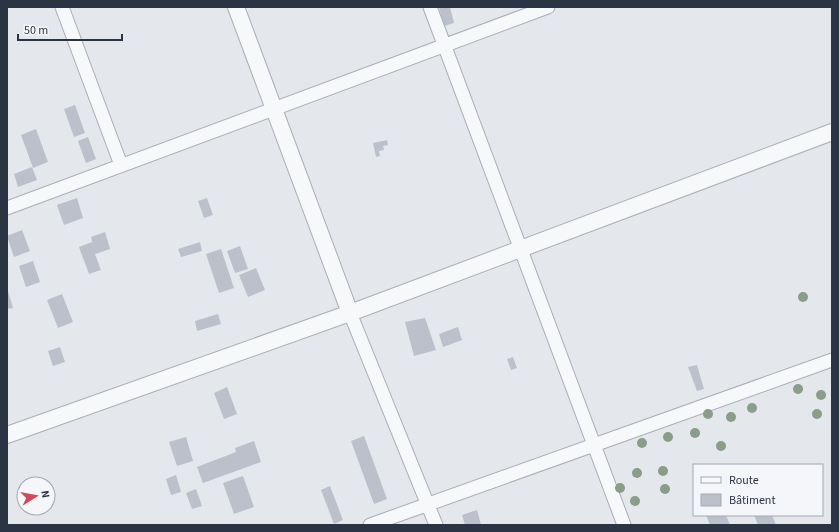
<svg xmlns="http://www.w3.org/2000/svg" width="839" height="532" viewBox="0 0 839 532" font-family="'Source Sans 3',sans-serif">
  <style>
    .building { fill: #bbc0ca }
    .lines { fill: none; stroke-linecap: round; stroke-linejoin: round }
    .minor-casing { stroke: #a9aeb7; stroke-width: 15 }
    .tertiary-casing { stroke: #a9aeb7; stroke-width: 18 }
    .minor { stroke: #f7f8fa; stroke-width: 13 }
    .tertiary { stroke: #f7f8fa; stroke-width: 16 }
    .tree { fill: #899d89 }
  </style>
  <rect width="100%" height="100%" fill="#e4e7ec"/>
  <path class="building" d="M439 7H450L454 23 444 26Z
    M75 105 85 133 74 137 64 109Z
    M36 129 48 162 33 168 21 135Z
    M88 137 96 159 86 163 78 141Z
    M387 140 388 145 383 146 384 150 379 151 380 156 376 157 373 143Z
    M32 167 37 180 18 187 14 174Z
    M77 198 83 218 64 225 57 205Z
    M207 198 213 215 204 218 198 201Z
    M22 230 30 251 14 257 7 236Z
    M105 232 110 249 95 254 101 270 89 274 79 247 92 242 94 249 91 237Z
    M200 242 202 251 181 257 178 249Z
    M240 246 248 269 235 273 227 251Z
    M221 249 234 288 219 293 206 254Z
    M33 261 40 282 26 287 19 266Z
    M256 268 265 290 248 297 239 275Z
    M7 288 13 308 7 309Z
    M62 294 73 322 58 328 47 300Z
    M218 314 221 324 197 331 195 321Z
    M425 318 436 350 414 356 405 322Z
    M458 327 462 340 443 347 439 334Z
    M60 347 65 362 53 366 48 351Z
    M513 357 517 368 511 370 507 359Z
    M697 365 704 389 697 391 688 367Z
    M227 387 237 414 224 419 214 393Z
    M364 436 387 499 374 504 351 441Z
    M186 437 193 461 177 466 169 442Z
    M254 441 261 462 203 483 197 467 236 452 235 448Z
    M176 475 181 492 171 495 166 479Z
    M243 476 254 507 234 514 223 483Z
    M330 486 343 520 334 524 321 490Z
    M196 489 202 506 192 509 186 493Z
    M477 510 481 525H465L462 515Z
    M706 515H726L730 525H710Z
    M754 515H772L776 525H758Z"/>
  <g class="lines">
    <g class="minor-casing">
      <path id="minor" d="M62 7 121 165
        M430 7 624 525
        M7 208 548 7
        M350 313 436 525
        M370 525 832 360"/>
    </g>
    <g class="tertiary-casing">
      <path id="tertiary" d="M236 7 350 313
        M7 435 350 313 832 132"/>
    </g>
    <use href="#minor" class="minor"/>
    <use href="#tertiary" class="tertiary"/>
  </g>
  <g class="tree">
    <circle cx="803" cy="297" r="5"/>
    <circle cx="798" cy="389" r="5"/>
    <circle cx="821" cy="395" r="5"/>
    <circle cx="752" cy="408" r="5"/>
    <circle cx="708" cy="414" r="5"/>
    <circle cx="817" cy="414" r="5"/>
    <circle cx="731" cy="417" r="5"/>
    <circle cx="695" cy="433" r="5"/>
    <circle cx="668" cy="437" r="5"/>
    <circle cx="642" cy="443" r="5"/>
    <circle cx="721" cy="446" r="5"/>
    <circle cx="663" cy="471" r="5"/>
    <circle cx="637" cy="473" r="5"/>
    <circle cx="620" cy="488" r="5"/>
    <circle cx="665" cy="489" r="5"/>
    <circle cx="635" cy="501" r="5"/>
  </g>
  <rect width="839" height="532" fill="none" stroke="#2b3445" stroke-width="16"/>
  <rect x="693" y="464" width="130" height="52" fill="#f4f6f9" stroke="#a4a8b1"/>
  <rect x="701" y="477" width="20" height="6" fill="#f7f8fa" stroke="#a4a8b1"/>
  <text x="729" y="484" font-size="12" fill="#2b3445">Route</text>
  <rect x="701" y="494" width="20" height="12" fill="#bbc0ca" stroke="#a4a8b1"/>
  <text x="729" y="504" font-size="12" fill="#2b3445">Bâtiment</text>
  <g transform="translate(36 496) rotate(79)"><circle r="19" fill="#f4f6f9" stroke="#a4a8b1"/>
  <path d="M0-3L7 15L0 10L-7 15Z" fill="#d1495b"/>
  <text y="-6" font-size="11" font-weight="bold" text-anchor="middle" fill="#2b3445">N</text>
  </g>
  <path d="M18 34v6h104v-6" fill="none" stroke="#2b3445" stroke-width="2"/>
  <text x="24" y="34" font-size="12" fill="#2b3445" stroke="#f4f6f9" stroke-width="3" paint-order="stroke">50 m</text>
</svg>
